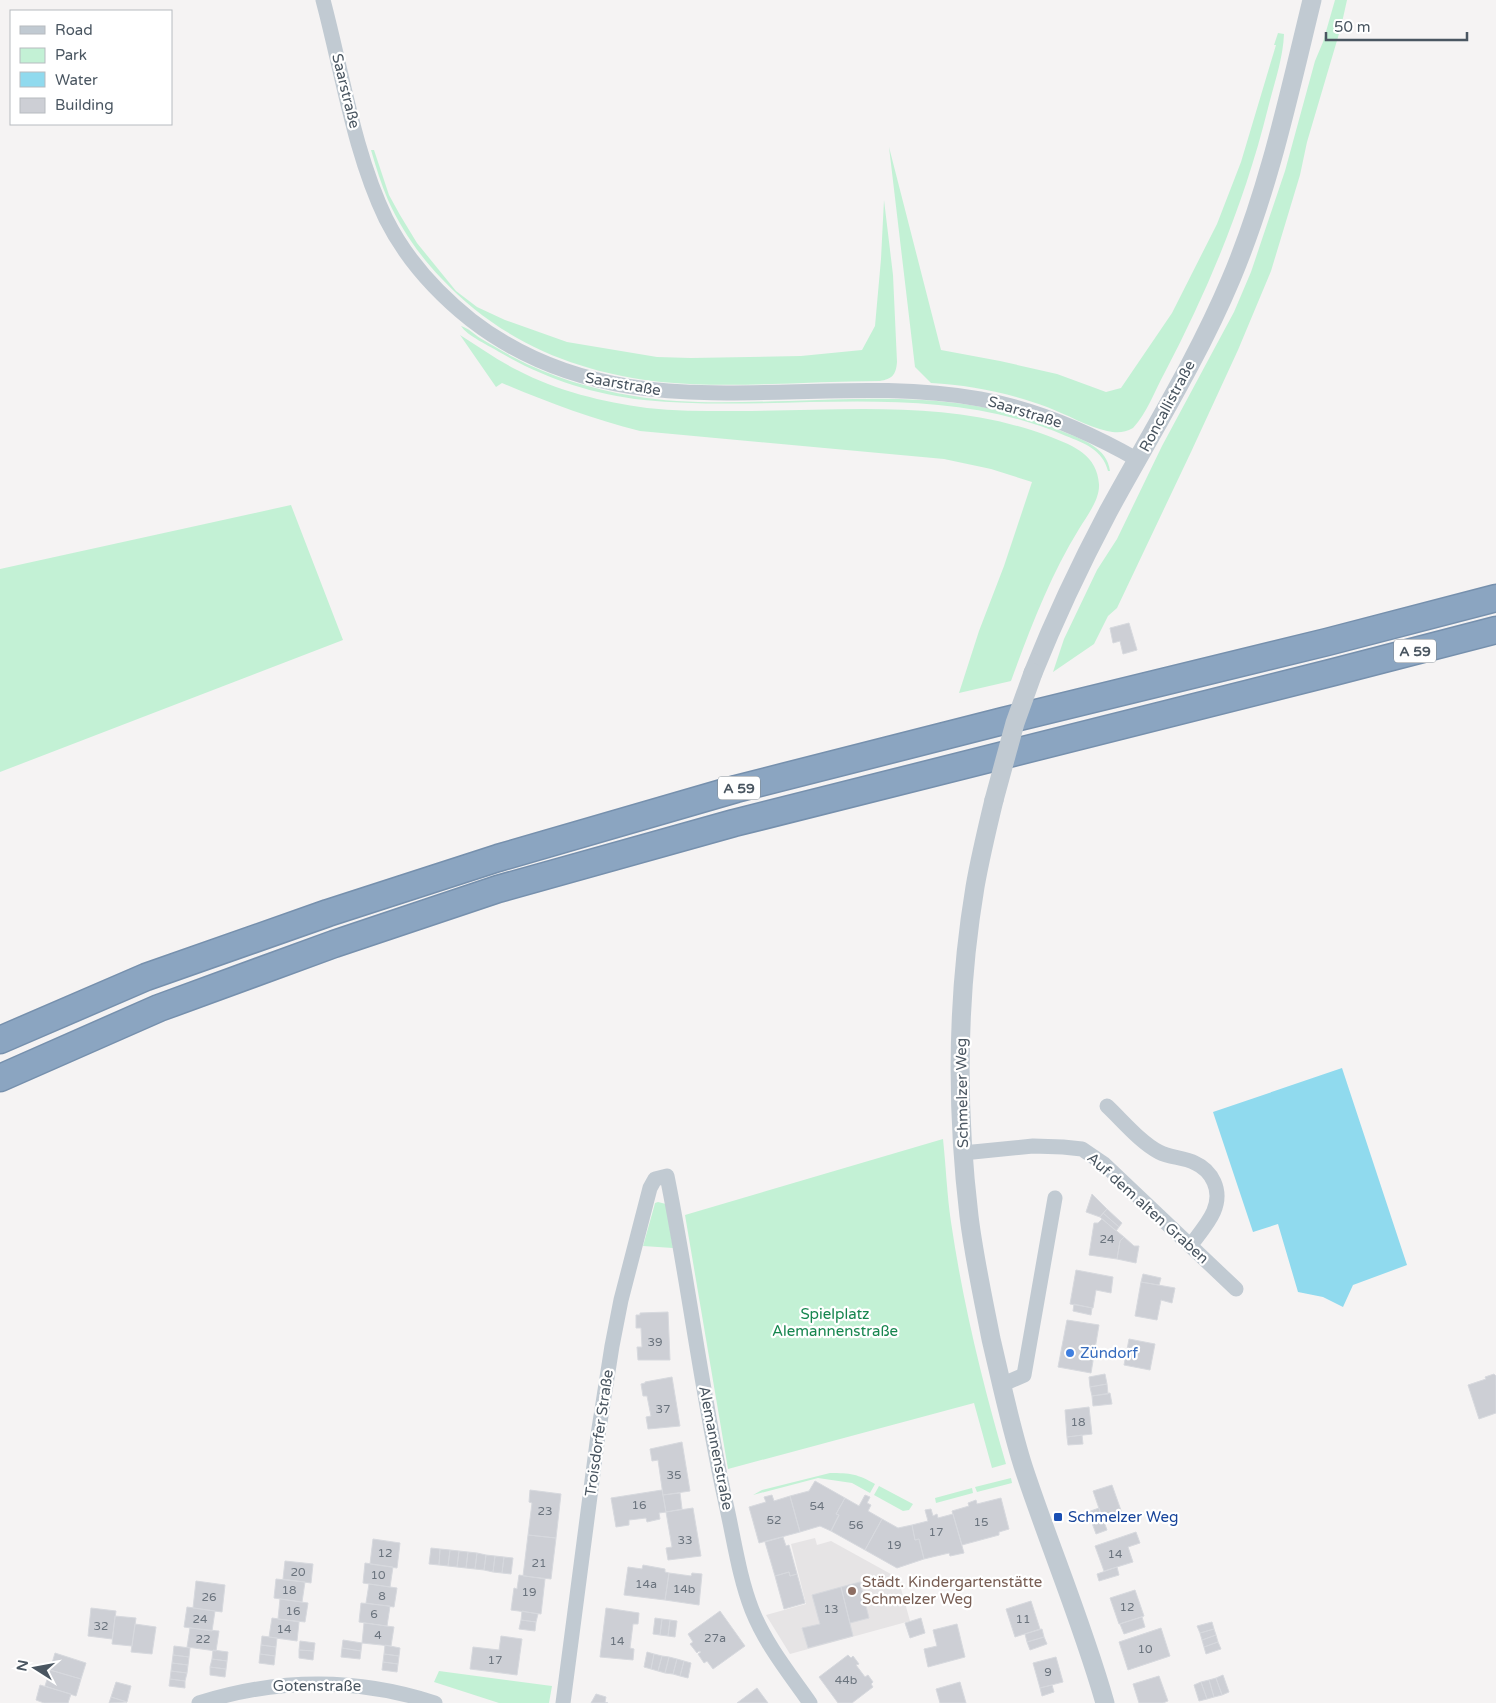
<svg xmlns="http://www.w3.org/2000/svg" width="1496" height="1703" viewBox="0 0 1496 1703" font-family="'Varela Round',sans-serif">
  <style>
    .education { fill: #e6e4e5 }
    .green { fill: #c3f1d5 }
    .water { fill: #90daee }
    .building { fill: #cdcfd5; stroke: #d7d9de }
    .lines { fill: none; stroke-linecap: round; stroke-linejoin: round }
    .motorway-casing { stroke: #7690ad; stroke-width: 29 }
    .minor { stroke: #c1cad2; stroke-width: 15 }
    .tertiary { stroke: #c1cad2; stroke-width: 19 }
    .motorway { stroke: #8ba5c1; stroke-width: 26 }
    .tertiary-bridge { stroke: #c1cad2; stroke-width: 19 }
    .shop-dot { fill: #3f7fe0; stroke: #fff; stroke-width: 2 }
    .transit-dot { fill: #1a4fb4; stroke: #fff; stroke-width: 2 }
    .education-dot { fill: #8d6e63; stroke: #fff; stroke-width: 2 }
    .labels { text-anchor: middle; stroke-width: 4.5; stroke-linejoin: round; paint-order: stroke }
    .number-label { font-size: 12px; fill: #6b747e }
    .shield { fill: #fff; stroke: #808990; stroke-width: 1 }
    .shield-label { font-size: 14px; font-weight: bold; fill: #4a5661 }
    .street-label { font-size: 15px; fill: #4a5661; stroke: #fff }
    .park-label { font-size: 15px; fill: #17864f; stroke: #fff }
    .shop-label { font-size: 15px; fill: #366cbe; stroke: #fff; text-anchor: start }
    .transit-label { font-size: 15px; fill: #164399; stroke: #fff; text-anchor: start }
    .education-label { font-size: 15px; fill: #785e54; stroke: #fff; text-anchor: start }
  </style>
  <rect width="100%" height="100%" fill="#f5f3f3"/>
  <path class="education" d="M815 1538 817 1545 831 1541 898 1578 910 1621 790 1654 766 1615 806 1604 791 1544Z"/>
  <path class="green" d="M1335 0H1347L1341 27 1307 142 1300 175 1271 271 1238 350 1191 452 1117 608 1108 616 1094 644 1053 672 1064 639 1097 570 1117 539 1162 446 1234 312 1251 272 1285 171 1315 61 1323 42Z
    M1278 33 1284 34C1283 59 1274 84 1268 108 1245 201 1209 288 1165 372 1155 390 1147 413 1133 428 1124 433 1117 433 1107 431 1088 427 1066 414 1047 407 1010 393 969 385 931 383L915 367 889 147 941 350 1000 361 1057 374 1106 392 1121 388 1172 313 1217 224 1241 162 1276 45H1274Z
    M371 150H374L389 195 400 215 417 243 456 291 477 307 505 320 567 342 657 357 691 358 801 356 862 350 875 326 881 259 884 200 893 275 897 362C896 375 892 379 880 381 807 381 733 389 661 382 575 372 501 342 441 278 419 255 401 229 388 200 381 184 376 167 371 150Z
    M461 326C468 328 474 334 480 338 490 344 502 351 513 357 551 377 591 389 634 396 685 405 737 402 789 401 848 399 910 396 970 405 1002 410 1034 420 1064 432 1084 440 1107 448 1110 471H1108C1103 450 1084 443 1066 436 932 378 784 414 644 400 592 394 546 379 501 353 490 346 467 336 461 326Z
    M460 335C479 347 497 360 517 370 557 391 603 402 647 408 674 411 701 411 728 411 836 412 947 397 1051 437 1074 446 1097 455 1099 484 1100 499 1087 516 1079 529 1050 576 1030 629 1011 681L959 693 979 631 1004 566 1032 482 991 469 944 459 640 431C592 419 547 402 502 383L496 387Z
    M291 505 343 640 0 772V569Z
    M943 1139C946 1167 947 1195 951 1222 963 1304 983 1385 1006 1464L992 1468 974 1403 728 1469 685 1215Z
    M658 1202 666 1204 673 1248 643 1246 654 1207 655 1203Z
    M830 1473C850 1473 858 1474 875 1484L870 1493 852 1483 818 1478 753 1495 762 1490Z
    M1011 1478 1012 1483 977 1492 975 1487Z
    M879 1486 913 1504 909 1510 903 1511 874 1495Z
    M972 1488 973 1493 936 1503 935 1498Z
    M439 1671 552 1686 549 1703H499L434 1682Z"/>
  <path class="water" d="M1342 1068 1407 1265 1353 1285 1343 1307 1323 1297 1298 1292 1278 1224 1253 1232 1213 1112Z"/>
  <path class="building" d="M1129 623 1137 650 1123 654 1120 641 1113 643 1110 628Z
    M1092 1194 1107 1209 1100 1217 1086 1212Z
    M1107 1209 1122 1223 1119 1227 1103 1213Z
    M1103 1213 1119 1227 1116 1231 1100 1217Z
    M1102 1219 1124 1237 1120 1241 1117 1259 1089 1255 1094 1223H1098Z
    M1124 1237 1134 1246H1139L1136 1263 1117 1259 1120 1241Z
    M1076 1270 1113 1277 1111 1293 1096 1290 1093 1308 1070 1304Z
    M1143 1274 1161 1278 1159 1285 1141 1282Z
    M1141 1282 1175 1288 1172 1303 1161 1300 1157 1320 1135 1316Z
    M1074 1304 1092 1308 1091 1315 1073 1311Z
    M668 1312 670 1360H638L637 1347H642L641 1328H636V1315H640V1313Z
    M1067 1320 1099 1325 1091 1373 1058 1367Z
    M1129 1339 1155 1344 1150 1370 1124 1365Z
    M1105 1374 1107 1384 1090 1387 1089 1377Z
    M1494 1374 1496 1376V1413L1479 1419 1468 1385 1486 1379 1485 1377Z
    M672 1377 680 1426 648 1429 646 1417 651 1416 647 1396H643L641 1384 645 1383V1382Z
    M1107 1384 1108 1394 1092 1396 1090 1387Z
    M1110 1393 1112 1404 1093 1406 1092 1396Z
    M1089 1407 1092 1434 1067 1437 1065 1410Z
    M1082 1435 1083 1444 1068 1445 1067 1437Z
    M682 1442 690 1491 663 1495 658 1460 652 1461 650 1449Z
    M815 1481 845 1498 836 1514 839 1515 831 1531 820 1526 800 1532 790 1496 809 1491Z
    M1112 1485 1123 1516 1104 1523 1093 1491Z
    M530 1490 561 1494 556 1538 528 1535 532 1503 529 1502Z
    M662 1490 666 1512 659 1513 660 1519 647 1522 646 1518 629 1520V1525L616 1527 611 1498Z
    M680 1493 682 1509 666 1512 663 1495Z
    M772 1495 774 1501 790 1496 800 1532 759 1543 749 1507 766 1502 764 1497Z
    M865 1495 870 1497 867 1503 871 1505 868 1511 882 1519 865 1550 831 1531 839 1515 836 1514 845 1498 859 1506Z
    M1001 1498 1009 1529 999 1532V1535L962 1545 952 1511 969 1506 968 1503 976 1500 977 1504Z
    M693 1508 701 1556 668 1560 666 1548 672 1547 666 1512Z
    M1099 1508 1107 1530 1096 1534 1088 1512Z
    M931 1509 933 1516 937 1514 938 1518 953 1514 964 1553 950 1556 949 1553 924 1559 919 1539 915 1540 912 1525 928 1521 925 1510Z
    M882 1519 898 1528 912 1525 915 1540 919 1539 924 1559 897 1568 865 1550Z
    M1136 1532 1140 1543 1128 1547 1133 1562 1104 1571 1095 1546Z
    M528 1535 556 1538 551 1579 523 1576Z
    M783 1537 786 1546 789 1545 797 1574 790 1576 789 1572 775 1576 765 1542Z
    M373 1539 400 1543 397 1568 370 1564Z
    M431 1548 440 1549 439 1565 429 1564Z
    M440 1549 450 1550 448 1566 439 1565Z
    M450 1550 459 1551 457 1567 448 1566Z
    M459 1551 468 1552 466 1568 457 1567Z
    M468 1552 477 1553 475 1569 466 1568Z
    M477 1553 486 1555 484 1570 475 1569Z
    M486 1555 495 1556 493 1572 484 1570Z
    M495 1556 504 1557 502 1573 493 1572Z
    M504 1557 513 1558 511 1574 502 1573Z
    M285 1561 313 1564 311 1583 283 1579Z
    M365 1563 393 1567 390 1587 363 1583Z
    M643 1565 665 1569V1572L669 1573 665 1600 624 1595 628 1567 642 1569Z
    M1117 1567 1119 1575 1099 1581 1097 1574Z
    M789 1572 790 1576 797 1574 805 1603 784 1609 775 1576Z
    M669 1573 691 1576 692 1573 702 1574 699 1605 665 1600Z
    M519 1575 545 1579 541 1614 511 1610 514 1588 517 1589Z
    M276 1579 305 1582 302 1602 274 1598Z
    M196 1581 225 1585 222 1612 193 1608Z
    M860 1582 869 1618 850 1623 841 1587Z
    M369 1584 397 1588 394 1607 366 1603Z
    M841 1587 853 1636 808 1648 802 1628 820 1624 812 1595Z
    M1135 1590 1144 1616 1119 1624 1110 1598Z
    M280 1599 308 1603 305 1622 278 1619Z
    M1031 1601 1040 1629 1015 1637 1006 1609Z
    M361 1603 390 1606 387 1626 359 1622Z
    M187 1607 215 1611 212 1631 184 1627Z
    M91 1608 116 1611 112 1639 88 1636Z
    M606 1608 639 1613 638 1624H633L630 1648 634 1649 633 1660 600 1657Z
    M522 1611 538 1614 536 1622 521 1620Z
    M720 1611 745 1646 713 1669 707 1661 704 1663 698 1654 701 1652 699 1651 697 1653 690 1644 693 1642 688 1634Z
    M115 1616 136 1618 132 1646 112 1644Z
    M1142 1617 1145 1627 1124 1634 1120 1624Z
    M272 1618 299 1622 297 1641 269 1637Z
    M655 1618 662 1619 660 1635 653 1634Z
    M921 1618 925 1633 910 1638 905 1623Z
    M662 1619 670 1620 668 1636 660 1635Z
    M521 1620 536 1622 535 1631 519 1629Z
    M670 1620 677 1621 675 1637 668 1636Z
    M1212 1622 1214 1629 1200 1633 1197 1626Z
    M364 1623 394 1627 391 1646 362 1643Z
    M135 1624 156 1627 152 1654 131 1652Z
    M957 1624 965 1657 928 1667 924 1649 937 1646 933 1630Z
    M190 1628 219 1631 216 1651 187 1647Z
    M1161 1628 1170 1656 1128 1670 1119 1642Z
    M1042 1629 1044 1637 1027 1642 1025 1634Z
    M1214 1629 1216 1635 1202 1640 1200 1633Z
    M1216 1635 1218 1642 1204 1647 1202 1640Z
    M262 1636 277 1638 276 1647 261 1645Z
    M501 1636 522 1639 517 1675 470 1669 473 1647 499 1650Z
    M1044 1637 1047 1644 1030 1650 1027 1642Z
    M343 1640 362 1643 361 1651 342 1648Z
    M300 1641 315 1643 314 1651 299 1650Z
    M1218 1642 1221 1649 1206 1654 1204 1647Z
    M261 1645 276 1647 275 1656 260 1654Z
    M385 1645 400 1648 399 1656 384 1654Z
    M174 1646 190 1648 189 1657 173 1655Z
    M342 1648 361 1651 360 1659 341 1657Z
    M213 1650 228 1652 227 1661 212 1659Z
    M299 1650 314 1651 313 1660 299 1658Z
    M647 1652 654 1654 651 1669 644 1667Z
    M55 1653 86 1663 81 1679 50 1670Z
    M260 1654 275 1656 274 1665 259 1663Z
    M384 1654 399 1656 398 1664 383 1662Z
    M654 1654 662 1656 658 1671 651 1669Z
    M173 1655 189 1657 188 1665 172 1663Z
    M848 1655 851 1658 853 1656 859 1664 856 1665 865 1677 868 1675 873 1682 871 1684 873 1687 852 1703H838L819 1677Z
    M662 1656 669 1657 665 1673 658 1671Z
    M669 1657 677 1659 673 1674 665 1673Z
    M1056 1657 1063 1682 1040 1688 1033 1663Z
    M212 1659 227 1661 226 1669 210 1667Z
    M677 1659 684 1661 680 1676 673 1674Z
    M684 1661 691 1663 688 1678 680 1676Z
    M383 1662 398 1664 397 1672 382 1670Z
    M172 1663 188 1665 187 1673 171 1671Z
    M210 1667 226 1669 225 1677 210 1675Z
    M50 1670 81 1679 76 1696 45 1686Z
    M171 1671 187 1673 185 1681 170 1679Z
    M1223 1675 1229 1692 1222 1695 1216 1678Z
    M1159 1676 1168 1701 1163 1703H1139L1133 1684Z
    M1216 1678 1222 1695 1214 1697 1209 1680Z
    M170 1679 185 1681V1688L169 1686Z
    M1209 1680 1214 1697 1207 1699 1201 1682Z
    M116 1682 131 1686 127 1702 111 1697Z
    M960 1682 966 1703H940L936 1689Z
    M1201 1682 1207 1699 1199 1701 1194 1685Z
    M40 1685 71 1694 68 1703H44L36 1700Z
    M1052 1685 1054 1692 1042 1696 1040 1688Z
    M757 1688 768 1703H737Z
    M596 1694 606 1697 605 1702 608 1703H591Z
    M111 1697 127 1702 109 1703Z"/>
  <g class="lines">
    <g class="motorway-casing">
      <path id="motorway" d="M0 1040 146 977 328 913 498 858 736 789 1003 721 1327 642 1496 598
        M0 1078 159 1008 334 944 498 889 734 823 1334 672 1496 630"/>
    </g>
    <path class="minor" d="M323 0C342 71 354 153 386 219 406 259 436 292 471 320 626 440 806 368 980 399 1036 409 1089 432 1138 460
      M1107 1106C1122 1120 1140 1142 1159 1152 1170 1158 1184 1157 1195 1163 1204 1167 1210 1173 1214 1182 1225 1207 1204 1227 1190 1246
      M963 1153 1033 1146 1063 1147 1082 1149 1104 1164 1236 1289
      M1001 1385 1024 1375 1055 1198
      M199 1703C278 1678 356 1677 435 1703
      M563 1703 598 1435 612 1346 621 1300 650 1188 655 1179 667 1176C689 1285 702 1396 726 1504 734 1539 739 1577 752 1610 766 1645 789 1673 810 1703"/>
    <path class="tertiary" d="M1033 673C1055 618 1080 565 1108 512 1150 435 1197 360 1231 279 1269 189 1289 94 1312 0
      M994 800C987 829 980 858 975 887 957 995 956 1107 969 1216 974 1257 983 1298 991 1339 1001 1381 1010 1425 1023 1466 1049 1545 1082 1622 1105 1703"/>
    <use href="#motorway" class="motorway"/>
    <path class="tertiary-bridge" d="M994 800 1015 723 1033 673"/>
  </g>
  <circle class="shop-dot" cx="1070" cy="1353" r="5"/>
  <rect class="transit-dot" x="1053" y="1512" width="10" height="10" rx="2.5"/>
  <circle class="education-dot" cx="852" cy="1591" r="5"/>
  <g class="labels">
    <g class="number-label">
      <text x="1107" y="1243">24</text>
      <text x="655" y="1346">39</text>
      <text x="663" y="1413">37</text>
      <text x="1078" y="1426">18</text>
      <text x="674" y="1479">35</text>
      <text x="639" y="1509">16</text>
      <text x="817" y="1510">54</text>
      <text x="545" y="1515">23</text>
      <text x="774" y="1524">52</text>
      <text x="981" y="1526">15</text>
      <text x="856" y="1529">56</text>
      <text x="936" y="1536">17</text>
      <text x="685" y="1544">33</text>
      <text x="894" y="1549">19</text>
      <text x="385" y="1557">12</text>
      <text x="1115" y="1558">14</text>
      <text x="539" y="1567">21</text>
      <text x="298" y="1576">20</text>
      <text x="378" y="1579">10</text>
      <text x="646" y="1588">14a</text>
      <text x="684" y="1593">14b</text>
      <text x="289" y="1594">18</text>
      <text x="529" y="1596">19</text>
      <text x="382" y="1600">8</text>
      <text x="209" y="1601">26</text>
      <text x="1127" y="1611">12</text>
      <text x="831" y="1613">13</text>
      <text x="293" y="1615">16</text>
      <text x="374" y="1618">6</text>
      <text x="200" y="1623">24</text>
      <text x="1023" y="1623">11</text>
      <text x="101" y="1630">32</text>
      <text x="284" y="1633">14</text>
      <text x="378" y="1639">4</text>
      <text x="715" y="1642">27a</text>
      <text x="203" y="1643">22</text>
      <text x="617" y="1645">14</text>
      <text x="1145" y="1653">10</text>
      <text x="495" y="1664">17</text>
      <text x="1048" y="1676">9</text>
      <text x="846" y="1684">44b</text>
    </g>
    <g class="shield">
      <rect x="1394" y="639.5" width="42" height="23" rx="4"/>
      <rect x="718" y="776.5" width="42" height="23" rx="4"/>
    </g>
    <g class="shield-label">
      <text x="1415" y="656">A 59</text>
      <text x="739" y="793">A 59</text>
    </g>
    <g class="street-label">
      <text transform="translate(346 91) rotate(76)" y="5">Saarstraße</text>
      <text transform="translate(623 384) rotate(10)" y="5">Saarstraße</text>
      <text transform="translate(1167 406) rotate(-62)" y="5">Roncallistraße</text>
      <text transform="translate(1025 412) rotate(17)" y="5">Saarstraße</text>
      <text transform="translate(962 1093) rotate(-91)" y="5">Schmelzer Weg</text>
      <text transform="translate(1148 1208) rotate(42)" y="5">Auf dem alten Graben</text>
      <text transform="translate(599 1433) rotate(-82)" y="5">Troisdorfer Straße</text>
      <text transform="translate(716 1448) rotate(79)" y="5">Alemannenstraße</text>
      <text x="317" y="1691">Gotenstraße</text>
    </g>
    <g class="park-label">
      <text x="835" y="1319">Spielplatz<tspan x="835" dy="17">Alemannenstraße</tspan></text>
    </g>
    <g class="shop-label">
      <text x="1080" y="1358">Zündorf</text>
    </g>
    <g class="transit-label">
      <text x="1068" y="1522">Schmelzer Weg</text>
    </g>
    <g class="education-label">
      <text x="862" y="1587">Städt. Kindergartenstätte<tspan x="862" dy="17">Schmelzer Weg</tspan></text>
    </g>
  </g>
  <rect x="10" y="10" width="162" height="115" fill="#ffffff" stroke="#b7bbc0"/>
  <rect x="20" y="26" width="25" height="8" fill="#c1cad2" stroke="#b7bbc0"/>
  <text x="55" y="35" font-size="15" fill="#4a5661">Road</text>
  <rect x="20" y="48" width="25" height="15" fill="#c3f1d5" stroke="#b7bbc0"/>
  <text x="55" y="60" font-size="15" fill="#4a5661">Park</text>
  <rect x="20" y="72" width="25" height="15" fill="#90daee" stroke="#b7bbc0"/>
  <text x="55" y="85" font-size="15" fill="#4a5661">Water</text>
  <rect x="20" y="98" width="25" height="15" fill="#cdcfd5" stroke="#b7bbc0"/>
  <text x="55" y="110" font-size="15" fill="#4a5661">Building</text>
  <g transform="translate(35 1668) rotate(281)" stroke="#ffffff" stroke-width="4" paint-order="stroke">
  <path d="M0-4L9 19L0 12L-9 19Z" fill="#4a5661"/>
  <text y="-8" font-size="14" font-weight="bold" text-anchor="middle" fill="#4a5661">N</text>
  </g>
  <path d="M1326 32v8h141v-8" fill="none" stroke="#4a5661" stroke-width="2.5"/>
  <text x="1334" y="32" font-size="15" fill="#4a5661" stroke="#ffffff" stroke-width="4" paint-order="stroke">50 m</text>
</svg>
